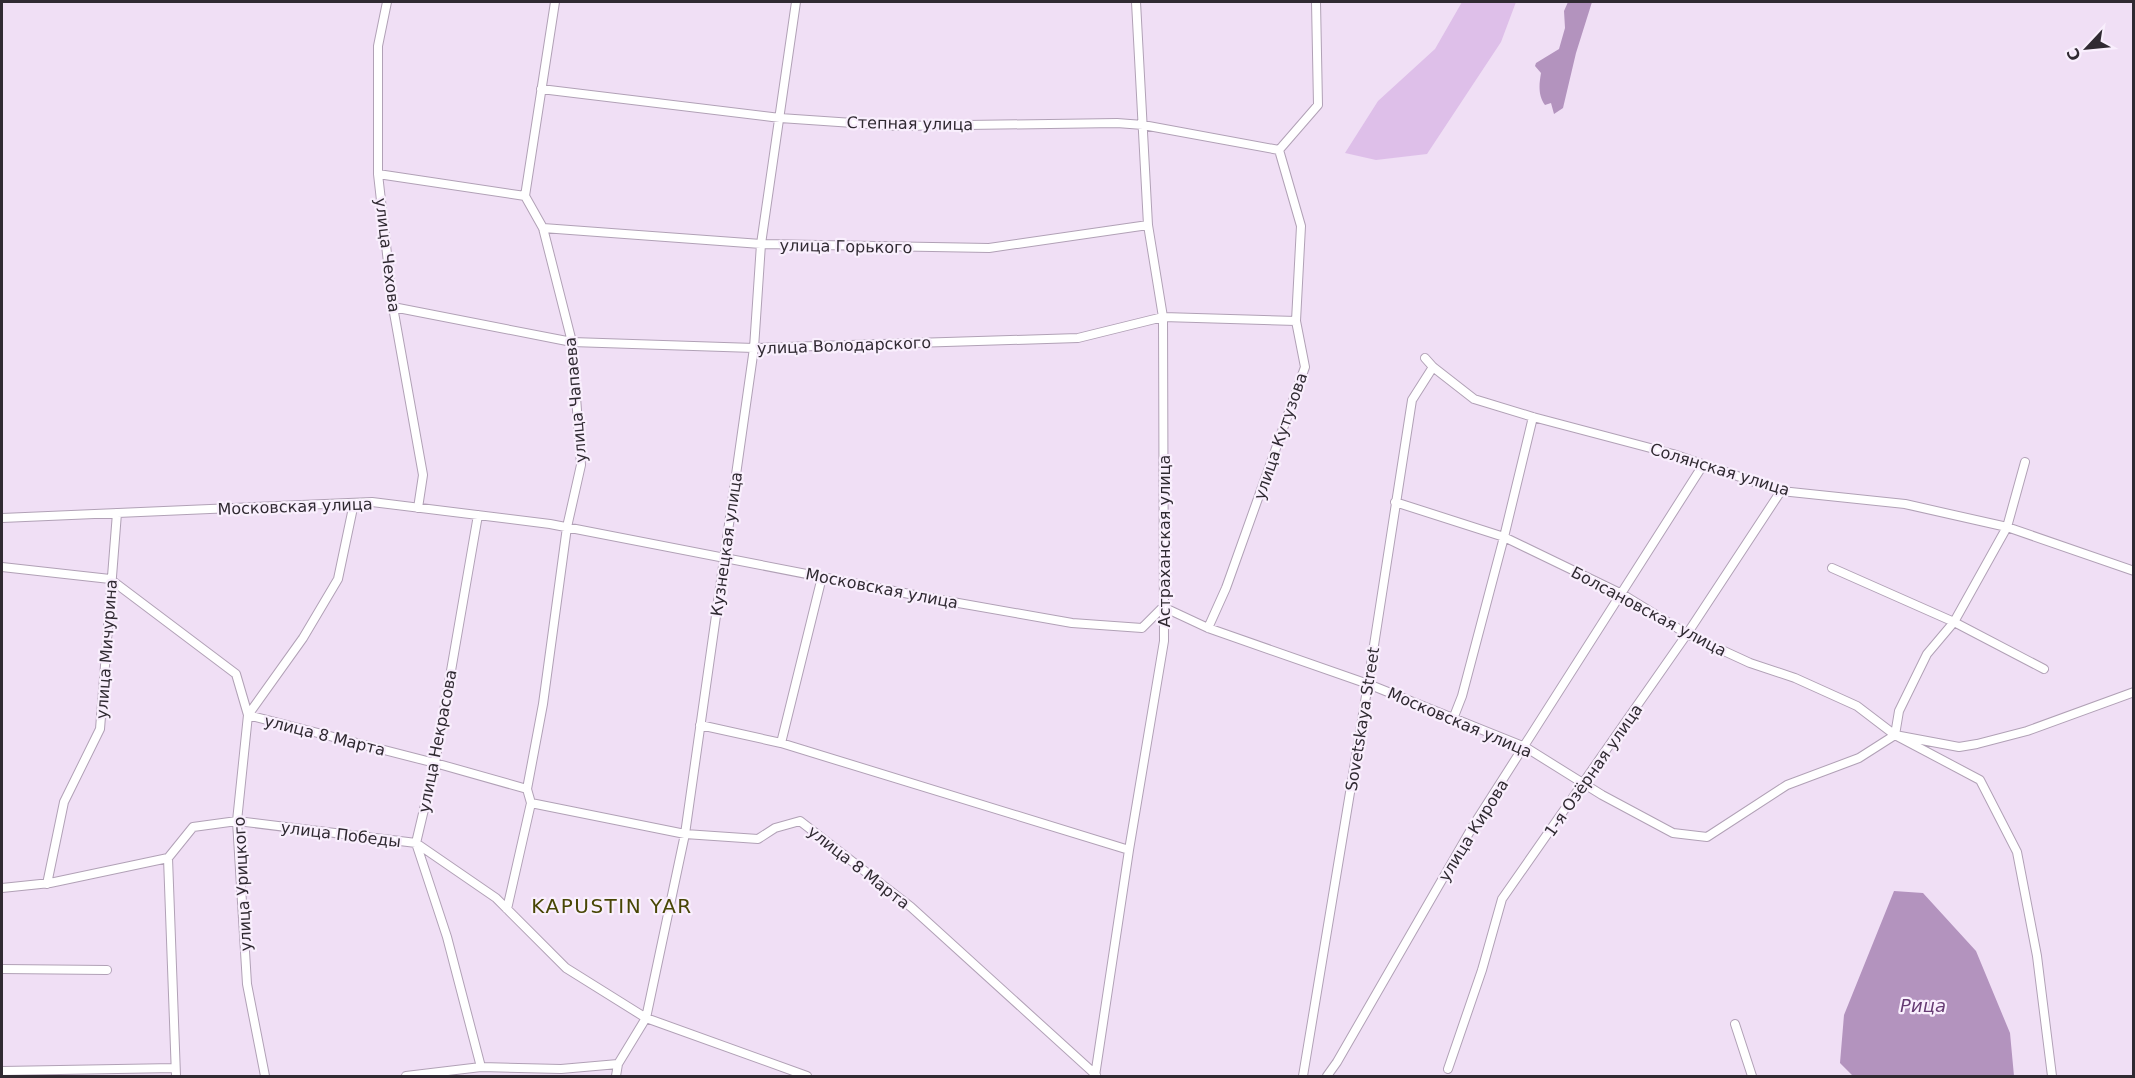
<svg xmlns="http://www.w3.org/2000/svg" width="2135" height="1078" viewBox="0 0 2135 1078" font-family="'DejaVu Sans',sans-serif">
  <style>
    .green { fill: #debfe9 }
    .water { fill: #b393be }
    .lines { fill: none; stroke-linecap: round; stroke-linejoin: round }
    .minor-casing { stroke: #b1a1b6; stroke-width: 10 }
    .minor { stroke: #fff; stroke-width: 8 }
    .labels { text-anchor: middle; stroke-width: 4.5; stroke-linejoin: round; paint-order: stroke }
    .street-label { font-size: 16px; fill: #302a32; stroke: #f9effd }
    .water-label { font-size: 18px; font-style: italic; fill: #663b73; stroke: #f9effd }
    .quarter-label { font-size: 20px; letter-spacing: 1.5px; fill: #484605; stroke: #f9effd }
  </style>
  <rect width="100%" height="100%" fill="#f0dff5"/>
  <path class="green" d="M1462 2H1516L1501 42 1427 154 1376 160 1345 153 1378 101 1435 49Z"/>
  <path class="water" d="M1568 2H1592L1576 53 1563 108 1554 114 1551 103 1545 105C1538 95 1539 85 1541 73L1535 66 1536 63 1559 49 1565 28 1564 11Z
    M1894 891 1923 893 1976 951 2010 1033 2014 1076H1853L1840 1063 1844 1015Z"/>
  <g class="lines">
    <g class="minor-casing">
      <path id="minor" d="M387 2 378 46V174L393 307 423 475 418 508
        M541 89 780 118 897 126 1117 123 1143 125 1279 150
        M378 174 525 196
        M543 228 761 244 989 248 1148 225
        M393 307 572 342 754 348 1078 338 1163 317 1296 321
        M1425 358 1433 367 1474 399 1533 417 1673 454 1781 491 1905 504 2007 527 2134 571
        M1395 502 1504 537 1622 594 1687 634 1750 663 1795 678 1857 706 1895 735 1980 780 2017 852 2037 956 2052 1076
        M478 515 435 763 416 843 447 937 481 1067
        M2 518 372 502 550 524 930 598 1072 623 1142 628 1163 607
        M2 567 110 579 236 674 248 715 435 763 527 789
        M1832 568 1954 622 2044 669
        M1163 607 1208 628 1368 684 1525 747 1602 795 1673 833 1707 837 1787 785 1859 758 1895 735 1959 747 1977 744 2027 731 2134 692
        M1208 628 1226 588 1305 367 1296 321 1301 226 1279 150 1318 105 1316 2
        M1453 719 1462 696 1504 537 1533 417
        M700 725 781 743 1129 850
        M1895 735 1899 711 1927 654 1954 622 2007 527 2025 462
        M781 743 822 577
        M531 803 685 834 758 839 775 828 800 821 911 907 1096 1075
        M168 858 176 1076
        M47 884 64 802 100 729 117 513
        M2 888 50 883 168 858 193 827 237 821 416 843 496 898 566 968 646 1018 807 1076
        M507 909 531 803 527 789 543 704 567 527 581 465 572 342 543 228 525 196 555 2
        M2 969 107 970
        M1735 1024 1752 1076
        M1448 1069 1482 970 1502 899 1687 634 1781 491
        M2 1071 175 1068
        M265 1076 247 984 237 821 248 715 303 638 338 579 354 503
        M406 1076 481 1067 561 1069 618 1064
        M616 1076 618 1064 646 1018 685 834 754 348 761 244 796 2
        M1095 1076 1129 850 1164 641 1163 317 1148 225 1136 2
        M1303 1076 1368 684 1412 400 1433 367
        M1327 1076 1337 1062 1473 826 1703 465"/>
    </g>
    <use href="#minor" class="minor"/>
  </g>
  <g class="labels">
    <g class="street-label">
      <text transform="translate(910 123) rotate(1)" y="6">Степная улица</text>
      <text transform="translate(846 246) rotate(1)" y="6">улица Горького</text>
      <text transform="translate(388 255) rotate(83)" y="6">улица Чехова</text>
      <text transform="translate(844 345) rotate(-2)" y="6">улица Володарского</text>
      <text transform="translate(575 400) rotate(-95)" y="6">улица Чапаева</text>
      <text transform="translate(1280 436) rotate(-71)" y="6">улица Кутузова</text>
      <text transform="translate(1720 469) rotate(17)" y="6">Солянская улица</text>
      <text transform="translate(295 506) rotate(-2)" y="6">Московская улица</text>
      <text transform="translate(1164 541) rotate(-90)" y="6">Астраханская улица</text>
      <text transform="translate(726 544) rotate(-82)" y="6">Кузнецкая улица</text>
      <text transform="translate(882 588) rotate(11)" y="6">Московская улица</text>
      <text transform="translate(1649 611) rotate(28)" y="6">Болсановская улица</text>
      <text transform="translate(106 649) rotate(-86)" y="6">улица Мичурина</text>
      <text transform="translate(1362 719) rotate(-81)" y="6">Sovetskaya Street</text>
      <text transform="translate(1460 722) rotate(23)" y="6">Московская улица</text>
      <text transform="translate(325 735) rotate(14)" y="6">улица 8 Марта</text>
      <text transform="translate(437 741) rotate(-79)" y="6">улица Некрасова</text>
      <text transform="translate(1593 770) rotate(-55)" y="6">1-я Озёрная улица</text>
      <text transform="translate(1473 830) rotate(-58)" y="6">улица Кирова</text>
      <text transform="translate(341 834) rotate(7)" y="6">улица Победы</text>
      <text transform="translate(859 867) rotate(38)" y="6">улица 8 Марта</text>
      <text transform="translate(242 884) rotate(-93)" y="6">улица Урицкого</text>
    </g>
    <g class="water-label">
      <text x="1923" y="1012">Рица</text>
    </g>
    <g class="quarter-label">
      <text x="612" y="913">KAPUSTIN YAR</text>
    </g>
  </g>
  <rect width="2135" height="1078" fill="none" stroke="#302a32" stroke-width="6"/>
  <g transform="translate(2087 48) rotate(244)" stroke="#f9effd" stroke-width="4.5" paint-order="stroke">
  <path d="M0-4.5L10 22L0 15L-10 22Z" fill="#302a32"/>
  <text y="-9" font-size="16" font-weight="bold" text-anchor="middle" fill="#302a32">С</text>
  </g>
</svg>
